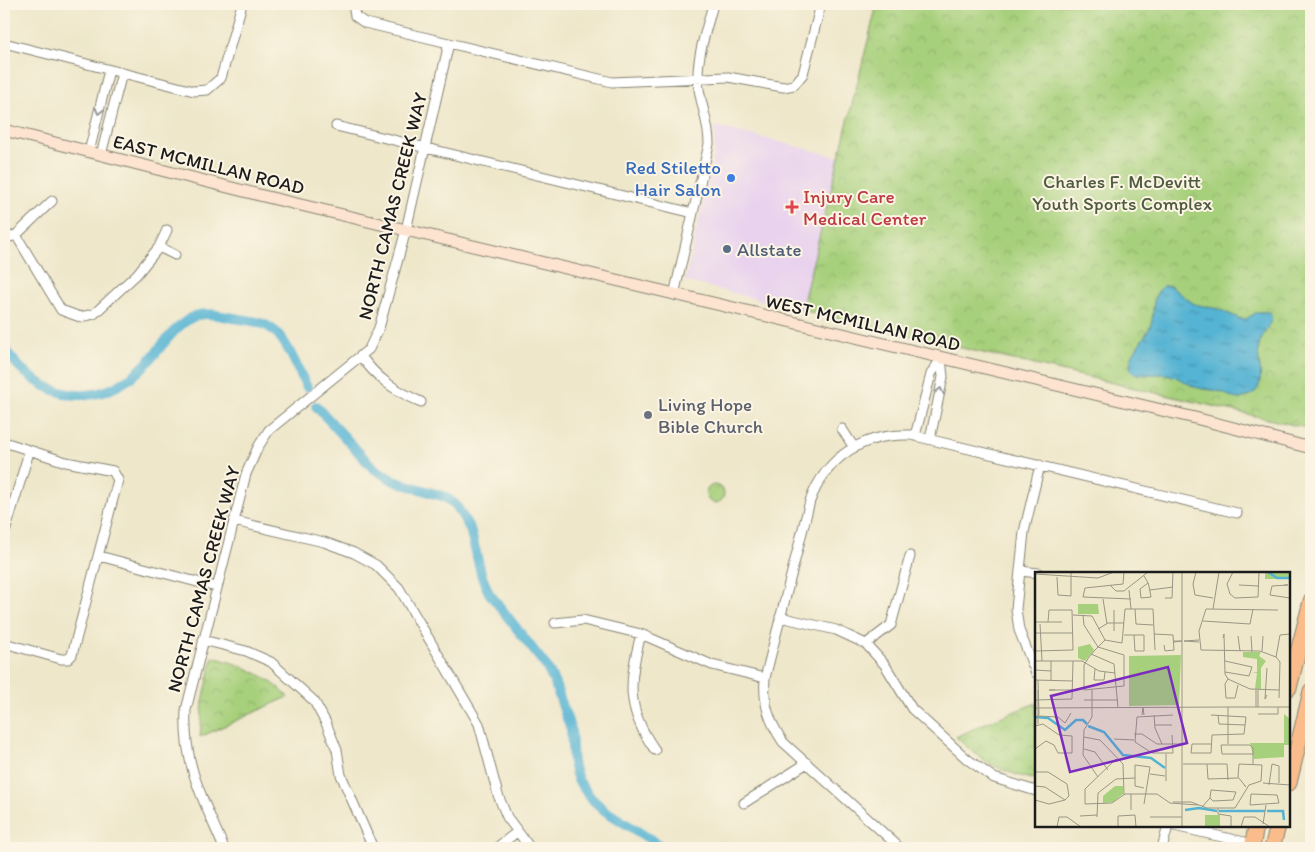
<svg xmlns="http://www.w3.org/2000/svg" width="1315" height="852" viewBox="0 0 1315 852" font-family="Itim,sans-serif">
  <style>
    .built { fill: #e8d2ee }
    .park { fill: url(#park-crowns); stroke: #62764c }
    .water { fill: url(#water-ripples); stroke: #386878 }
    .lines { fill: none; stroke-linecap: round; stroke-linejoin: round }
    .canal { stroke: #54b3d3; stroke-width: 10 }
    .street-casing { stroke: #858273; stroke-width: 11 }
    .secondary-casing { stroke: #858273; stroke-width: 13 }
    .highway-casing { stroke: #858273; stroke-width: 17 }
    .street { stroke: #fff; stroke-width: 9 }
    .secondary { stroke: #fde4d0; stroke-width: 11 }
    .highway { stroke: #f9bc8a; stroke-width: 15 }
    .oneway { stroke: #999 }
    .shop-dot { fill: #3f7fe0; stroke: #fcf5e5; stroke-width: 2 }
    .health-dot { fill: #e0444e; stroke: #fcf5e5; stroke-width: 2 }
    .service-dot { fill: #5c6f8a; stroke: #fcf5e5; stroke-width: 2 }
    .worship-dot { fill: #6b7280; stroke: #fcf5e5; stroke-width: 2 }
    .labels { text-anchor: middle; stroke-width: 4; stroke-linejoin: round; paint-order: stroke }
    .street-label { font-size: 19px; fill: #1c1c1c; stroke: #fcf5e5 }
    .shop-label { font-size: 19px; fill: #366cbe; stroke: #fcf5e5; text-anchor: end }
    .park-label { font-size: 19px; fill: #4d5b3e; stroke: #fcf5e5 }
    .health-label { font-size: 19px; fill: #be3a42; stroke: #fcf5e5; text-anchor: start }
    .service-label { font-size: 19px; fill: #4e5e75; stroke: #fcf5e5; text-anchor: start }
    .worship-label { font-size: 19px; fill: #5b616d; stroke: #fcf5e5; text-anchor: start }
    .inset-river { fill: none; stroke: #54b3d3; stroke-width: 2.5 }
    .inset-road { fill: none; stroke: #9a9684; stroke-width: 1 }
    .view { fill: #7b2cbf; fill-opacity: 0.15; stroke: #7b2cbf; stroke-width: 2.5 }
    .inset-edge { fill: none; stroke: #1c1c1c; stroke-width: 2.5 }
  </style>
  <defs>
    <pattern id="park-crowns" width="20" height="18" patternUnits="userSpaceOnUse" patternTransform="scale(1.25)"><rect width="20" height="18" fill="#a7d07c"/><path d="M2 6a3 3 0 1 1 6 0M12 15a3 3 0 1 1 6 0" fill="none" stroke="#8fb26b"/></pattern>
    <pattern id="water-ripples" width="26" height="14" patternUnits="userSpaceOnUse" patternTransform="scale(1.25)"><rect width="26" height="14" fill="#54b3d3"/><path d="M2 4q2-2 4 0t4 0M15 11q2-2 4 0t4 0" fill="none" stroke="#4591aa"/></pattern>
  </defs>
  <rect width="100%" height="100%" fill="#fcf5e5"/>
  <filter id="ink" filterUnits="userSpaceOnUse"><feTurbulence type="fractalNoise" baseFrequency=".02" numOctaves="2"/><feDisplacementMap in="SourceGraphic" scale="10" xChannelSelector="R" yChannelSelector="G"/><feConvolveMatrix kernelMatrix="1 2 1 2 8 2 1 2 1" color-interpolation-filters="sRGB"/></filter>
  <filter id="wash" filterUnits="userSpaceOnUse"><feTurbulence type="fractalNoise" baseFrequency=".0096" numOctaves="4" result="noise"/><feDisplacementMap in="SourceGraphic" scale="20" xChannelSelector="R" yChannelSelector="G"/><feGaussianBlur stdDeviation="1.12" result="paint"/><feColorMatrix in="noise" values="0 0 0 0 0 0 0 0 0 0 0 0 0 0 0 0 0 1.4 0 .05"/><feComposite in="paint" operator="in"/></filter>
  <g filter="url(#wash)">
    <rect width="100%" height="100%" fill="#eee7ca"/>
    <path class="built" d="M715 126 839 157 801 310 685 281 714 155Z"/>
    <path class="park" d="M877 4H1311V429C1141 389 971 351 801 310Z
      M706 494a9 9 0 1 1 18 0a9 9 0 1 1-18 0Z
      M213 657C242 665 268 675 288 697L200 737 203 701Z
      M1036 703V777L1032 779C998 771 982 761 956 737L990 721Z"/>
    <path class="water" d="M1163 286H1170L1194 304 1218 309 1241 319H1246L1257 312H1269L1272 319C1268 327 1261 337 1259 346 1256 361 1266 378 1256 391 1252 396 1244 398 1239 399 1232 399 1227 394 1221 392 1213 389 1203 390 1195 387 1187 384 1180 378 1171 375 1161 372 1136 378 1132 371 1124 359 1145 339 1150 327 1156 312 1149 298 1163 286Z"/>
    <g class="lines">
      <path class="canal" d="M4 348C41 402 100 413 147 363 161 348 173 328 191 318 203 311 216 315 228 317 242 320 260 320 272 329 287 339 298 371 307 387
        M316 406 373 468 394 481 445 497 456 505 470 529 482 577 489 593 546 666 555 684 571 730 573 764 578 780 590 797 604 810 664 848"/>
    </g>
  </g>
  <g filter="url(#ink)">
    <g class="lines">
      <g class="street-casing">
        <path id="street" d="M353 4 355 16 365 23 612 82 728 77 783 87 794 85 803 74 821 4
          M4 43 194 91 207 90 221 78 242 4
          M336 126 693 213
          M89 152 109 70
          M101 155 122 73
          M16 235 61 310 80 317 94 314 137 274 159 247 167 230
          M4 239 16 235 52 201
          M159 247 175 255
          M674 295 709 144C709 120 699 102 698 80 697 55 707 28 713 4
          M361 356C377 379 396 391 421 402
          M842 429 853 446
          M915 436 931 374 941 359 943 377 930 439
          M4 442 66 462 113 471 118 480 72 655 68 659H61L4 643
          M234 521 324 542 354 553 376 565 399 588 479 724 498 795 507 817 530 848
          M6 529 29 452
          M99 556 216 587
          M1020 571 1039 573
          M780 617 836 630 866 644 885 665 912 709 967 759 994 778 1036 791
          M555 623 583 620 641 634 712 665 765 678
          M641 634C629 681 625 708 655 750
          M203 640 246 651 271 662 314 701 326 723 337 750 341 775 373 848
          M866 644 891 625 910 556
          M1036 673 1019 630 1016 609 1024 532 1040 465
          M744 803 807 763
          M1174 826 1253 844
          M224 848C203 799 183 765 186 710L246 474 258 447 269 430 369 349 379 328 406 230 449 43
          M496 848 517 832
          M900 848 783 742C769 721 763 704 765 678L810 501C827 456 864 433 911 435L1237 513
          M1162 848 1168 826"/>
      </g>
      <g class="secondary-casing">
        <path id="secondary" d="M4 130 263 196 1195 418 1311 448"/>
      </g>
      <g class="highway-casing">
        <path id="highway" d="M1289 688 1311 601
          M1289 783 1311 691
          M1252 848 1256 826
          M1272 848 1278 826"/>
      </g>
      <use href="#street" class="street"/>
      <use href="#secondary" class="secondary"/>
      <use href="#highway" class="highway"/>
    </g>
    <defs><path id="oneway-chevron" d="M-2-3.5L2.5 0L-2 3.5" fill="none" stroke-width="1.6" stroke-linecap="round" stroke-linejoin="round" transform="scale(1.25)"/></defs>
    <g class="oneway">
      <use href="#oneway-chevron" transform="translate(99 111) rotate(104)"/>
      <use href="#oneway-chevron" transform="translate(940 391) rotate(-78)"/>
    </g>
  </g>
  <circle class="shop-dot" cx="731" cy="178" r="5"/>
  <path class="health-dot" d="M789.5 199.5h5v5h5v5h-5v5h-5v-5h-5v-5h5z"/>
  <circle class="service-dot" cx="727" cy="249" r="5"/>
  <circle class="worship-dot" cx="648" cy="415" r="5"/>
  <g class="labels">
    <g class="street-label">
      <text transform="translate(209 164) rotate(14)" y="7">EAST MCMILLAN ROAD</text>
      <text transform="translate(392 206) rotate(-76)" y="7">NORTH CAMAS CREEK WAY</text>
      <text transform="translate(863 322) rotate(13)" y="7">WEST MCMILLAN ROAD</text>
      <text transform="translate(203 579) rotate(-75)" y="7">NORTH CAMAS CREEK WAY</text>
    </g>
    <g class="shop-label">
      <text x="721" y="174">Red Stiletto<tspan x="721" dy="22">Hair Salon</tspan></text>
    </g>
    <g class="park-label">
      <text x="1122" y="188">Charles F. McDevitt<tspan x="1122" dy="22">Youth Sports Complex</tspan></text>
    </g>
    <g class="health-label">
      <text x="803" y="203">Injury Care<tspan x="803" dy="22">Medical Center</tspan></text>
    </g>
    <g class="service-label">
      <text x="737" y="256">Allstate</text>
    </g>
    <g class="worship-label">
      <text x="658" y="411">Living Hope<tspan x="658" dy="22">Bible Church</tspan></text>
    </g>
  </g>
  <g transform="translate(1035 572)">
    <rect width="255" height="255" fill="#eee7ca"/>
    <path d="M249 142 255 147V173H249Z" fill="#a7d07c"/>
    <path d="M230 0H255V7H230ZM43 32H63L64 42H43ZM55 72 59 78 50 89 43 86V75ZM208 80H226L224 84 231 89 226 96V117H220L222 101 217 100H222V87L208 85ZM146 83 144 133 94 134V84ZM215 171H249V185L219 187ZM80 214H88V222L78 230 68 231V224ZM170 243H185V255H170Z" fill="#a7d07c"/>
    <path class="inset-river" d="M233 0 242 6H255M0 145 13 146 30 158 41 148H48L52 152M53 154 69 160 88 183 116 186 130 196M150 238 164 236 182 239M184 239H230M232 239H248L249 248"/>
    <path class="inset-road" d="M89 0 88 12 50 16 48 25 96 27M0 2 63 6 79 0M109 4 112 9 113 11 114 14 116 25 106 26 105 17 113 11M22 5 23 23 36 24V0M75 13 81 19H89L113 0M204 13 224 14M249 13H253L237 14 235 23 255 26M94 18 96 37M115 18 138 15M195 22 200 26 223 25 224 0M195 22 192 12 198 0M160 23 158 12 161 0M160 23 178 26M130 26H137L138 0M68 27 72 52M100 37 101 52 118 53M178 37 184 0M38 43 57 44 70 68 87 71 90 37H118L120 78M48 43 49 53 63 75 89 83V114L49 118V93L54 85 60 78 70 68M168 49 215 52 218 37M0 50H27M5 52 7 89M63 57 73 51H89M79 59V38M0 61H38M119 62 138 63 139 78 130 79 129 73M89 63H109V79H100L99 63M203 64 205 79M216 64 217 80M188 66 189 62 190 102 193 107M164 68 149 69 164 70M139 69H147L139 70M0 79 38 78 37 38H14L13 50M227 79 228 64M56 82 79 92 83 136M241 85 225 79 166 78 164 59 171 37 243 38M241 85 245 90 244 126M241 85 245 63 255 62M0 89H47L64 99 80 101M60 97 59 108H69L70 100M0 98 16 99M190 100 214 104 217 95 190 89M193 107 215 117 244 118M193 107 190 112 191 126H200L203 113M0 108 38 109M3 108 4 142 3 144V118M16 108V89M20 118H14H38M57 118V145L49 158 48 183 63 205M221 118V135M223 118V135M232 123 230 127 232 96M0 128 37 127 38 89M49 128H83M193 135V172M193 135H255M0 136 193 135M223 142H243V135M107 143 108 135 109 143M119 143 120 156 127 172M176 143 211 145 209 162 177 163 176 181H156L157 172H176M183 143 184 152 210 153M23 145 30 151 36 141M102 145 100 170 117 181H138L137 163M102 145 138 143M3 152V144L23 145M120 153H137M0 154 8 152 24 163 37 164V181H23L19 173 11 169 0 177M99 162H107L122 172H146M49 165 65 168 88 192 89 223M79 167 99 168M49 177 60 180 73 198M81 187 50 217V232L77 231 90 222H122L135 231 163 233M148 192H192L193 208M172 192 173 207 203 206M218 192V176L215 173H186L187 182H218M0 200H13L32 212 34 224 30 228M115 202 130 204M131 209V182M228 211 255 213M209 213 211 215 203 205 204 192 227 193 226 209M234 213 237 192 244 194V211M0 214 10 215 30 228M96 222V238M216 222 242 223 244 231 215 233ZM0 228 14 232 30 228M138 230H156L172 236H200L214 213 226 209M109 232 115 195 100 193V214L109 216M167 235 175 226 176 218 201 220 198 228 178 229 175 226M183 236V242L196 244V255M45 244 62 243M62 245 63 221 81 207 100 206M115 245H147M228 252 231 233M22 255 24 245H32L46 255M83 255V244L100 243 101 255M147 255V0M206 255 209 245H220L235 255"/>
    <path class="view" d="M133 95 152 171 35 200 16 124Z"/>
    <rect width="255" height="255" class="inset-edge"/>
  </g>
  <rect width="1315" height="852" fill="none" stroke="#fcf5e5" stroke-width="20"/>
</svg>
